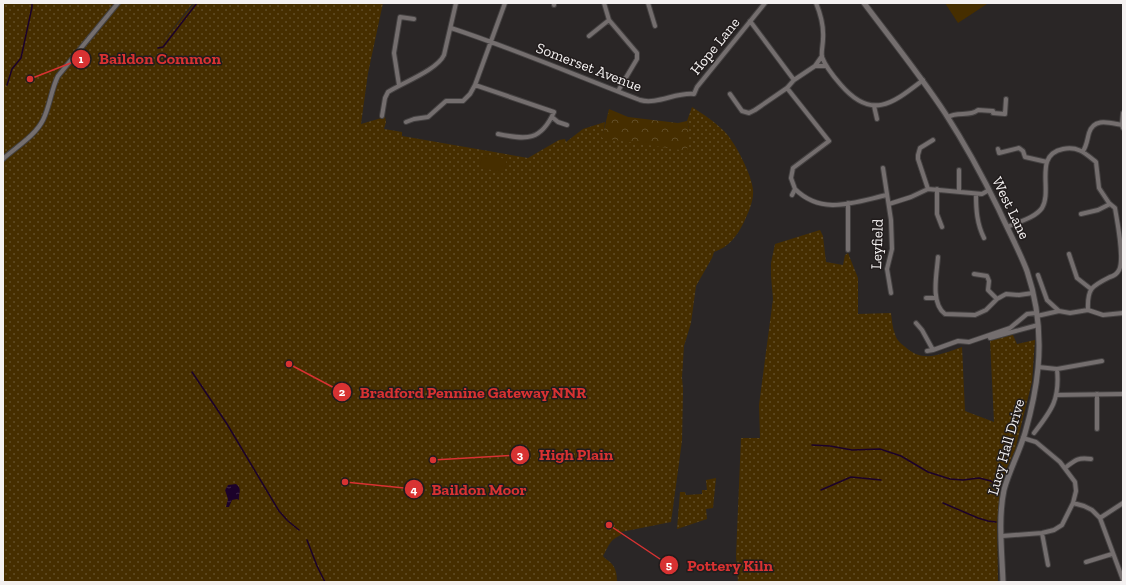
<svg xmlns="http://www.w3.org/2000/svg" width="1126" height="585" viewBox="0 0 1126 585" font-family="'Zilla Slab',serif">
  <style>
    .grass { fill: url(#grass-dots) }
    .forest { fill: url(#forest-crowns) }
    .garden { fill: #462e00 }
    .water { fill: url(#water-ripples) }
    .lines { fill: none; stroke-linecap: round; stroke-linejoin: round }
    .stream { stroke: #1c022a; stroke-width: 1.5 }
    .minor-casing { stroke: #444141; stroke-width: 6 }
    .tertiary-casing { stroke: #444141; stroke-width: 7 }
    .minor { stroke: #746e6e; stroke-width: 4 }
    .tertiary { stroke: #746e6e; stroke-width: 5 }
    .labels { text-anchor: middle; stroke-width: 3; stroke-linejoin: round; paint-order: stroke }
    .street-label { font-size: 15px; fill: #f4f1f1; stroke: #211c1c }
    .leader { fill: none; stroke: #d83232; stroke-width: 1.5 }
    .callout-dot { fill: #d83232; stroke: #211c1c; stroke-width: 1.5 }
    .mark-label { font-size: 12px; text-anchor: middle; font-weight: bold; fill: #fff }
    .callout-label { font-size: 16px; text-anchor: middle; font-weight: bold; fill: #d83232; stroke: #211c1c; stroke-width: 3; stroke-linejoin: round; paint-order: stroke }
  </style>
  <defs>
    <pattern id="grass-dots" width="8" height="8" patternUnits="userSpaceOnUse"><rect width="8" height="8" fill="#462e00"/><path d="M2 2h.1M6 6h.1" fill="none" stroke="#614d26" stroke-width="1.8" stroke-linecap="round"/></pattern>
    <pattern id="forest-crowns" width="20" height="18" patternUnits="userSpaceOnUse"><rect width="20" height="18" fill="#462e00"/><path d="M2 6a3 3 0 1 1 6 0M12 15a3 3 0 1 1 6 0" fill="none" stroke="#614d26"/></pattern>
    <pattern id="water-ripples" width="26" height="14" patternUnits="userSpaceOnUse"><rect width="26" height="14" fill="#1c022a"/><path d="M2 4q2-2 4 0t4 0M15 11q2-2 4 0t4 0" fill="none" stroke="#3e2749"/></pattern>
  </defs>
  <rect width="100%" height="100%" fill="#2a2626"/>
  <path class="grass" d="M3 3H118L75 56 77 58 121 3H193L158 47 195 3H383L368 73 361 124 385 117 386 122 384 129 402 132V136L528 158 559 140 565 139 566 142 583 129 605 122 603 138 689 129 687 121 692 107C703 114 715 122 724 131 735 142 752 175 753 190 754 201 748 213 744 222 737 236 729 247 714 252L712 258 696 286 691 323 684 346 682 377 683 390 682 441 671 522 621 532V535C609 540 609 546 603 556 605 559 608 560 611 563 616 568 617 575 617 582H3Z
    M820 230 823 236 826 262 843 265 845 255 848 253 858 278V314L891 313C892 320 892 327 895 334 896 339 900 343 904 346 923 364 941 354 962 347L965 411 994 422 990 340 1012 333 1017 344 1035 340 1032 382 1015 450 1006 470 1001 487H995L991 483 989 485 993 489 1000 492 997 525 998 582H738L736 556 741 438H760L759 405 773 299 771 276V263L775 244Z
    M716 478 713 508 706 509 707 519 677 529 680 492H685L686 495 702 494V490H707L706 480Z"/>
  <path class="forest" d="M609 109 628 117 678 123 687 121 689 129 687 151 602 138Z"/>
  <path class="garden" d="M945 3H986L987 4 958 23Z
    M482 155 507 159 504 172 480 168Z"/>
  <path class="water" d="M236 484C243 489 238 494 239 500L237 499 232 500 229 507H226L228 499 225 490 228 485Z"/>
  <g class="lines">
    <path class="stream" d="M158 48 163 47 197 3
      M7 85 12 69 21 58 32 7V3
      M192 372 227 424 279 511 287 520
      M812 445 830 446 852 450 880 449 901 456 928 472 950 479 963 480 979 478 991 481 998 487
      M821 490 851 477 881 480
      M943 503 978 518 988 521 996 522
      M288 521 299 530
      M307 540 317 566 325 582"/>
    <g class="minor-casing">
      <path id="minor" d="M604 3 609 20 637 53V59L618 91
        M648 3 655 26
        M816 3C821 15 824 26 823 39 823 45 821 52 822 57 826 68 834 77 841 85 872 121 893 103 923 80
        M554 5V3
        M750 21 794 80 787 88 829 141 793 168 791 178 795 189 792 195
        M451 28C515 49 577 76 640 100 657 105 676 92 694 94L697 87 765 3
        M589 36 609 20
        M822 56 815 66H826
        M794 80 815 66
        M399 85 394 53 400 17 414 19
        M475 85 554 112C541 141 527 140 498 134
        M730 94 742 111 749 113 755 110 787 88
        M874 106 877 119
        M382 116 385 98 388 92C404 82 437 70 444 55L456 3
        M552 117 558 122 567 125
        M948 117C957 111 970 117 978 110L993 111V113L1005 114 1006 99
        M406 122 414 119 428 117 446 101H463L470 94 475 85 505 3
        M1122 125 1123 113
        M998 149 999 153 1019 148 1023 151 1025 157 1047 162
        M1083 151C1087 145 1087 140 1089 133 1094 117 1110 123 1122 125L1123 128
        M3 159C16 147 35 136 43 120 50 106 51 90 58 76L118 3
        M883 168 891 220 892 249 887 269 891 293
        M795 189C822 216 855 202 887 195
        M928 189 918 159V155L920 148 933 140
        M937 189V214L942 227
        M959 191V170
        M976 194C976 210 977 224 984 238
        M889 204 911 197 928 189 982 194 989 190
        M1081 214 1098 210 1110 204
        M1007 227C1018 222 1035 218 1042 208 1053 190 1033 155 1063 149 1078 146 1085 153 1096 162L1099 188 1109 203 1115 208C1117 221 1125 259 1119 270 1117 274 1114 276 1110 277 1092 286 1087 288 1088 310
        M848 250V203
        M1069 254 1077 278 1091 289
        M938 257C937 273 930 303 945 314L975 315 986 310 997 299 1006 294 1019 295 1033 293
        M974 274 987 276 989 281 988 290 997 299
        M1038 275 1047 300 1059 311
        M926 298H936
        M1037 316 1059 311 1070 313 1088 310 1103 315 1123 313
        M916 323 922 330 933 350 958 341 969 342 1010 328 1027 314 1036 313
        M990 338 1038 325
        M927 351 933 350
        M1057 369 1102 361
        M1056 395 1123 394
        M1097 429V394
        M1034 433C1052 410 1060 399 1057 369L1038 367
        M1065 468C1075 460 1078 457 1091 459
        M1073 503 1084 506 1092 510 1100 518 1123 580
        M1100 518 1123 503
        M1042 533 1048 565
        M1002 536 1042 533 1054 530 1062 525 1073 503 1076 491 1075 482 1060 462 1036 442 1023 438
        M1086 562 1112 554"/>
    </g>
    <g class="tertiary-casing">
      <path id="tertiary" d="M864 3C891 39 920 75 945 113 965 144 983 177 999 210 1008 230 1019 250 1027 271 1037 301 1041 336 1038 368 1036 390 1031 412 1025 433 1019 453 1009 471 1004 490 998 519 1002 553 1003 582"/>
    </g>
    <use href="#minor" class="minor"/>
    <use href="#tertiary" class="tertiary"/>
  </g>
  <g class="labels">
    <g class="street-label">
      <text transform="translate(715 46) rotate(-51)" y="5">Hope Lane</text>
      <text transform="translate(589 67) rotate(21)" y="5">Somerset Avenue</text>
      <text transform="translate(1011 208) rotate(64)" y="5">West Lane</text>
      <text transform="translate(877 244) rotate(-88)" y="5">Leyfield</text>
      <text transform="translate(1006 447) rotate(-74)" y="5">Lucy Hall Drive</text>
    </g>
  </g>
  <path class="leader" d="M30 79L81 59M289 364L342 392M433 460L520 455M345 482L414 489M609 525L669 565"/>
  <g class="callout-dot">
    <circle cx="30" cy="79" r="4"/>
    <circle cx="289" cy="364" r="4"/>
    <circle cx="433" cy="460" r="4"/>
    <circle cx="345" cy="482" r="4"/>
    <circle cx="609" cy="525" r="4"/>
    <circle cx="81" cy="59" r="10"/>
    <circle cx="342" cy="392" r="10"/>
    <circle cx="520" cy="455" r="10"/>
    <circle cx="414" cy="489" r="10"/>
    <circle cx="669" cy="565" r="10"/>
  </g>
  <g class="mark-label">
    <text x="81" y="63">1</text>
    <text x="342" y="396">2</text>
    <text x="520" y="459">3</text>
    <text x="414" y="494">4</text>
    <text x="669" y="569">5</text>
  </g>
  <g class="callout-label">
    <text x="160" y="64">Baildon Common</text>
    <text x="473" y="398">Bradford Pennine Gateway NNR</text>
    <text x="576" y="460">High Plain</text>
    <text x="479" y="495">Baildon Moor</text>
    <text x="730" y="571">Pottery Kiln</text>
  </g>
  <rect width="1126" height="585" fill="none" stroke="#f4f1f1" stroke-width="8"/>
</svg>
